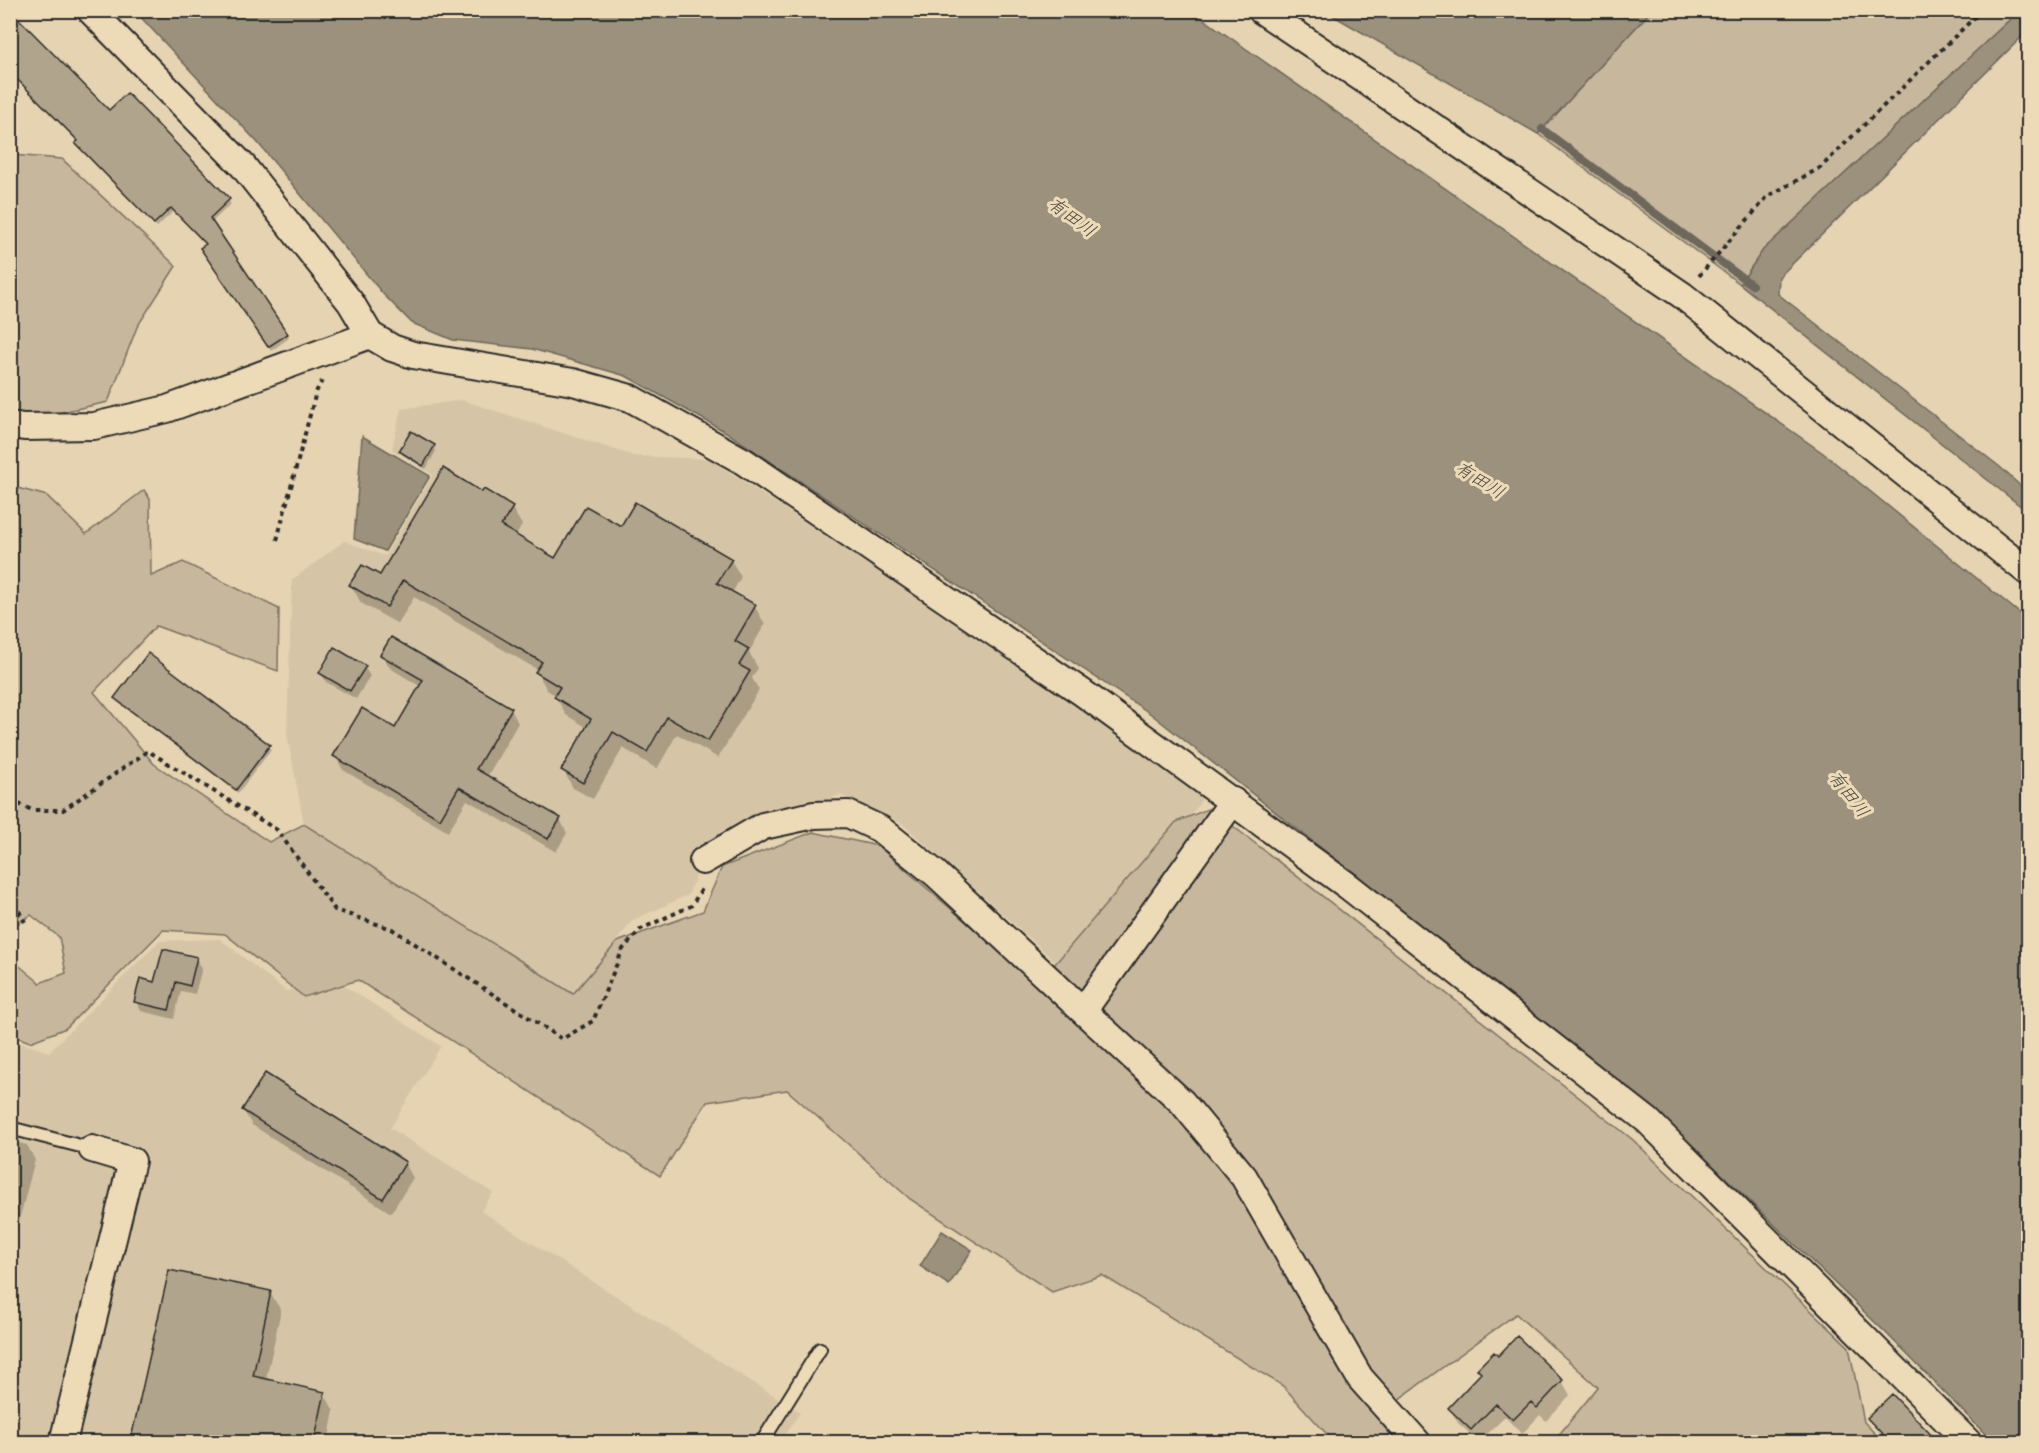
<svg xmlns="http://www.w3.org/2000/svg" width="2039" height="1453" viewBox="0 0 2039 1453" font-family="Kalam,'Klee One',sans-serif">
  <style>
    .built { fill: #d5c5a6 }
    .green { fill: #c7b79c; stroke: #797164; stroke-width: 1.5; fill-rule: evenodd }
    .water { fill: #9b917c; stroke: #6e685c; stroke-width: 1.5 }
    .shadow { fill: #0003 }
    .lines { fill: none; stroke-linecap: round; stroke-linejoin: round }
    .stream { stroke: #6e685c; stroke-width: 8 }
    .building { fill: #b1a48c; stroke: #2b2b2b; stroke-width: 1.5 }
    .lane-casing { stroke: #2b2b2b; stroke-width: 16 }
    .street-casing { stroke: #2b2b2b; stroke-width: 30 }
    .path { stroke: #2b2b2b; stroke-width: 4; stroke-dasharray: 4.5 4.5; stroke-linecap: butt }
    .lane { stroke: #eddab7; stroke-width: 12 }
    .street { stroke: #eddab7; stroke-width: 26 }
    .labels { text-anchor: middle; stroke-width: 6; stroke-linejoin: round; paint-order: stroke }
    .water-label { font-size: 18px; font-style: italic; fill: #47443f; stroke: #eddab7 }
  </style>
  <rect width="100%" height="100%" fill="#e5d3b1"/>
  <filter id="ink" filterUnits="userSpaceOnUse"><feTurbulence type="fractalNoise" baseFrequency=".0167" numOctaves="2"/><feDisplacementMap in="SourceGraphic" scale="12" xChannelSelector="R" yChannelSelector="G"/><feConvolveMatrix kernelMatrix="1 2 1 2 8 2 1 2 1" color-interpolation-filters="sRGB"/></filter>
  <g filter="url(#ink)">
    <path class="built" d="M462 400 634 456 710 459 1086 709 1204 796 1077 981 903 824 840 795 710 840 688 895 633 920 573 995 304 824 287 734 292 580 344 541 385 556 433 475 392 449 401 409Z
      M220 939 286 991 333 979 441 1046 390 1128 493 1193 481 1211 800 1412 781 1442H11V1040L49 1052 159 941Z"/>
    <path class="green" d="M1651 11H2019L1763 250 1740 284 1538 134Z
      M11 155 62 159 176 266 137 327 108 402 34 418 11 412Z
      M10 486 47 496 86 534 144 490 150 499 151 576 183 562 279 609 278 671 156 626 94 692 154 764 269 842 304 824 573 994 617 942 703 911 722 867 813 832 878 846 1038 984 1176 822 1210 808 1632 1139 1849 1347 1864 1422 1883 1442H1553L1598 1387 1516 1314 1376 1416 1396 1442H1334L1283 1386 1102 1275 1052 1292 910 1199 787 1090 707 1102 660 1176 358 980 304 997 225 934 163 930 66 1028 30 1042 11 1035ZM31 915 59 937 66 973 40 983 16 963 15 925Z"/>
    <path class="water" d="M135 11H1192L1823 453 2028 620V1442H1993L1886 1333 1666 1120 1151 714 726 432 626 376 532 349 453 340 412 323 383 294 258 143Z
      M1325 11H1651L1538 134Z
      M2019 11H2028V31L1779 277 1778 294 2000 467 2028 493V512L1740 284 1763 250Z
      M362 436 430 476 385 551 354 539Z
      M942 1231 972 1250 949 1285 920 1266Z"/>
    <path class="shadow" d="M10 72 109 112 228 200 231 204 211 223 289 338 271 351 204 252 207 245 174 211 157 227 80 147 79 142Z
      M434 447 436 451 426 469 403 455 400 451Z
      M483 494 512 508 522 525 516 536 556 560 622 528 731 560 741 577 732 593 755 607 765 624 749 652 758 668 752 678 759 690 718 758 677 734 657 769 623 748 593 799 573 788 563 770 588 728 566 715 556 697 557 696 547 690 537 672 538 670 414 597 398 624 361 603 351 585 380 577Z
      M382 655 511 709 518 723 487 777 560 819 567 833 556 852 467 800 448 832 343 770 335 756 396 730 421 687 390 668Z
      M364 667 370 676 356 699 326 682 321 673Z
      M116 698 269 746 271 750 238 793 118 702Z
      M196 959 202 968 195 994 181 991 174 1019 141 1011 136 1002 156 984Z
      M266 1075 405 1163 413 1178 391 1213 252 1125 243 1110Z
      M10 1141 27 1145 35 1160 10 1255Z
      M270 1293 281 1310 266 1380 324 1393 334 1411 328 1442H132Z
      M1498 1358 1562 1381 1570 1395 1546 1421 1540 1415 1522 1434 1505 1417 1479 1442 1458 1423 1450 1408Z
      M1869 1418 1937 1442H1889L1875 1427Z"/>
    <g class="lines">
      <path class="stream" d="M1542 129 1752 285"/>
    </g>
    <path class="building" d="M10 10 109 110 127 93 230 199 210 218 288 334 268 347 200 248 206 244 171 208 154 224 75 143 78 141 10 72Z
      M411 431 435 445 423 466 399 451Z
      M443 468 482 492 484 489 513 507 501 526 555 558 586 506 621 526 635 502 732 559 717 583 756 605 735 641 749 649 739 665 750 671 708 741 667 717 647 752 613 732 583 783 561 770 591 719 554 697 560 687 535 672 542 662 403 580 387 607 349 585 362 565 380 575Z
      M391 637 512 708 476 769 561 818 548 839 459 787 440 819 333 756 362 708 395 728 423 680 380 655Z
      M334 647 366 666 350 691 319 673Z
      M148 653 270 745 236 790 114 698Z
      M163 949 197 957 190 986 176 982 169 1010 134 1002 140 978 154 982Z
      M265 1073 406 1162 383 1199 242 1110Z
      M169 1270 271 1291 253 1376 325 1392 314 1443H130Z
      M1517 1336 1563 1380 1537 1408 1531 1402 1513 1420 1496 1404 1471 1430 1448 1408 1481 1373 1477 1369 1494 1352 1498 1356Z
      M1892 1394 1939 1443H1891L1867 1418Z"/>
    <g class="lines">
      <g class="lane-casing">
        <path id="lane" d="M10 1128 92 1149
          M762 1442 820 1349"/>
      </g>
      <g class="street-casing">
        <path id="street" d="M90 10 243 166 351 303 370 335 392 348 413 355 573 382 630 398 743 461 1083 693 1348 886 1648 1121 1968 1442
          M1261 10 1682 295 2028 572
          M10 425 24 427 94 426 167 409 370 335
          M1233 801 1083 1011 1182 1102 1244 1177 1360 1378 1417 1442
          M703 861 763 826 814 815 848 814 880 829 936 874 1083 1011
          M63 1442 132 1161 92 1149"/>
      </g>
      <path class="path" d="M1699 276 1768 196 1820 168 1982 10
        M277 540 316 392 322 381
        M10 800 32 810H63L148 751 277 830 335 910 392 929 562 1039 593 1021 623 949 641 929 691 906 704 886
        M10 895 25 922"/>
      <use href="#lane" class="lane"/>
      <use href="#street" class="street"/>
    </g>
  </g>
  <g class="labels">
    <g class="water-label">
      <text transform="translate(1072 217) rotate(36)" y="6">有田川</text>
      <text transform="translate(1480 480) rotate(32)" y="6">有田川</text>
      <text transform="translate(1849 794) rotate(52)" y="6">有田川</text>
    </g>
  </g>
  <rect width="2039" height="1453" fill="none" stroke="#eddab7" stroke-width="36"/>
  <rect x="18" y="18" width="2003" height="1417" fill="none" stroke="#2b2b2b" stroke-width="2" filter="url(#ink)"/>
</svg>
